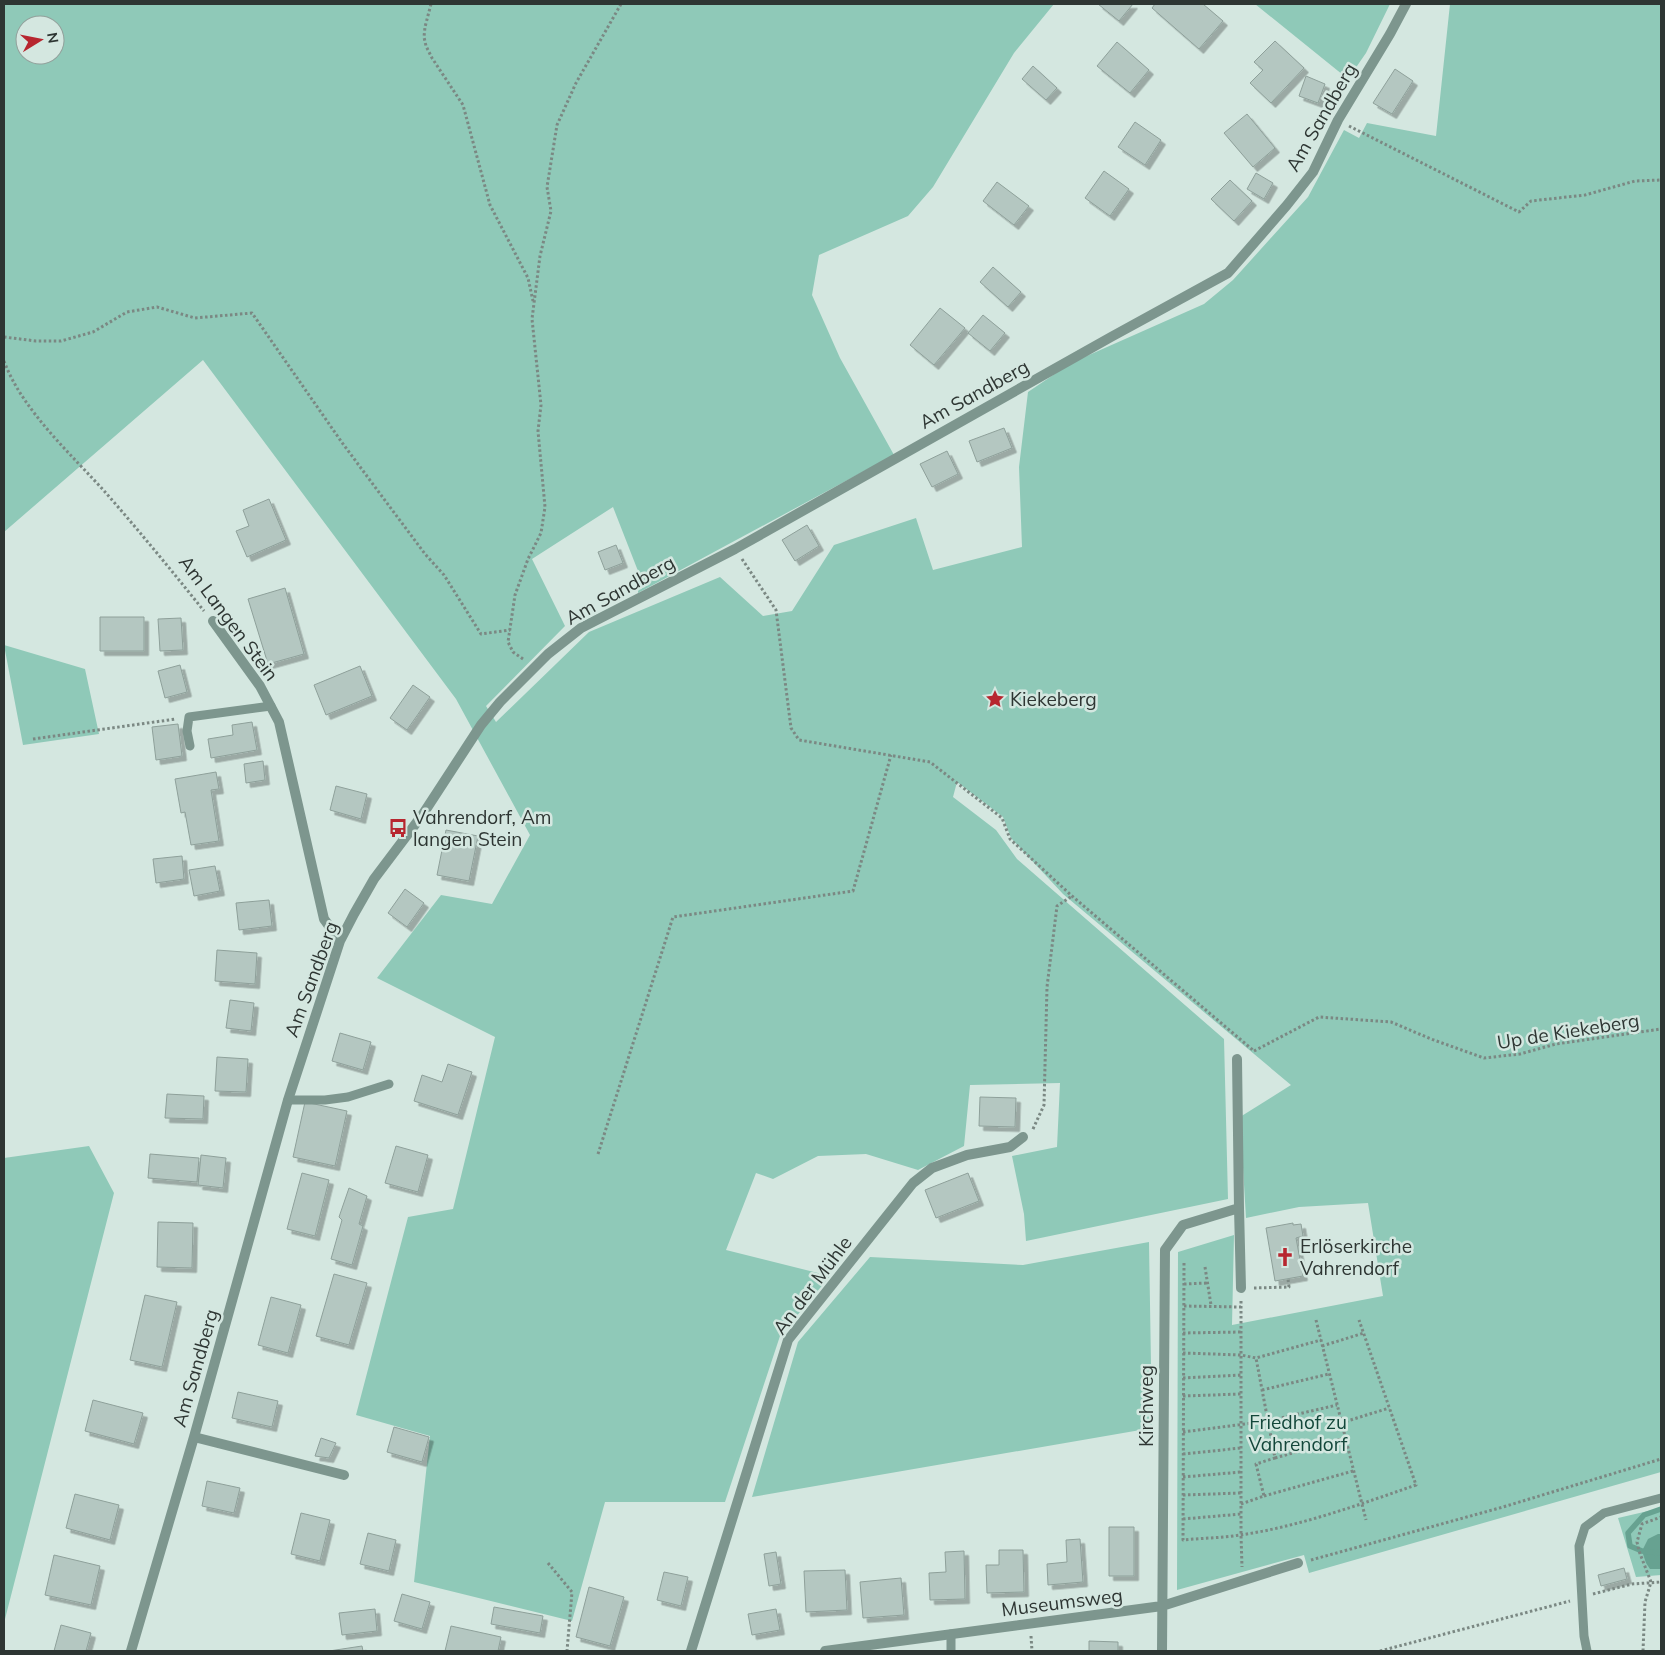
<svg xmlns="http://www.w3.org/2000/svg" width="1665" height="1655" viewBox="0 0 1665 1655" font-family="Mulish,sans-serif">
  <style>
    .green { fill: #8fc9b8; fill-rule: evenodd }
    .water { fill: #67a291 }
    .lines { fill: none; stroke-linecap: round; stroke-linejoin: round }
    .stream { stroke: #67a291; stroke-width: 5.5 }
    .building { fill: #b4c7c1; stroke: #8ea09a; filter: url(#shadow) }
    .path { stroke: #7b8883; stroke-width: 3; stroke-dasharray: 2.5 2.5; stroke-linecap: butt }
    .service { stroke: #7d968e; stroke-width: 9 }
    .minor { stroke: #7d968e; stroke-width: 10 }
    .labels { text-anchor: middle; stroke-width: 5; stroke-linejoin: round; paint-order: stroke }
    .street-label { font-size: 19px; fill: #2e3633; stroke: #d4e7e0 }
    .poi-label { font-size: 19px; fill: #2e3633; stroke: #d4e7e0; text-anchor: start }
    .park-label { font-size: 19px; fill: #13473a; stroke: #d4e7e0 }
  </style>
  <defs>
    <filter id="shadow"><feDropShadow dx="4.5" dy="4.5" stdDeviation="0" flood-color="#0004"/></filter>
  </defs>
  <rect width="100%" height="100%" fill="#d4e7e0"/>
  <path class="green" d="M4 4H1054L1014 53 933 187 908 216 819 255 812 295 840 358 894 455 638 593V571L613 507 532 559 565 626 486 706 496 722 589 632 720 577 763 616 792 611 834 545 916 518 933 570 1022 547 1019 467 1028 392 1071 363 1204 304 1233 280 1308 197 1344 130 1359 138 1367 123 1436 136 1450 4H1661V1472L1309 1573 1304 1555 1177 1590 1178 1252 1234 1235 1232 1325 1383 1296 1368 1203 1299 1207 1246 1218 1240 1117 1291 1085 1063 894 1011 838 1003 817 957 782 953 797 996 830 1017 859 1224 1039 1228 1199 1026 1241 1024 1214 1012 1156 1057 1147 1060 1083 970 1085 964 1146 918 1170 866 1154 818 1156 773 1179 756 1173 726 1250 830 1276 780 1336 725 1502H605L572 1621 414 1582 430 1436 356 1415 408 1217 453 1209 495 1037 377 978 441 895 492 904 530 835 456 699 203 360 4 532ZM25 25H55V55H25Z
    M1255 4H1390L1366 53 1348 79Z
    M4 645 85 669 99 734 23 745Z
    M89 1146 114 1193 4 1623V1158Z
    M1149 1242 1152 1428 752 1497 798 1342 870 1257 1023 1265Z
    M1661 1508V1575L1636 1577 1618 1518Z"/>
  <path class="water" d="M1658 1534H1661V1569H1650L1646 1563 1642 1551 1648 1539Z"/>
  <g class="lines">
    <path class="stream" d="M1661 1509 1644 1515 1628 1533 1630 1546 1642 1551 1661 1553"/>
  </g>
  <path class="building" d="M1098 4H1133L1119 21Z
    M1155 4H1203L1223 21 1199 49 1152 8Z
    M1275 41 1304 68 1271 103 1250 83 1263 70 1254 62Z
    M1117 42 1149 70 1130 93 1097 66Z
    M1033 66 1057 88 1046 100 1022 79Z
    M1395 69 1413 81 1392 114 1373 103Z
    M1306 76 1325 84 1318 103 1299 96Z
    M1247 114 1275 148 1253 167 1224 133Z
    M1135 122 1161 140 1145 165 1118 147Z
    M1104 171 1129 189 1110 216 1085 198Z
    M1256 173 1273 183 1264 199 1247 189Z
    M1230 180 1252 201 1234 221 1211 199Z
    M997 182 1029 206 1014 225 983 201Z
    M993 267 1021 292 1008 307 980 282Z
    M940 308 965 328 934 365 910 345Z
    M983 315 1005 333 990 351 968 333Z
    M1004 428 1012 448 977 462 969 441Z
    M947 451 958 474 932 487 920 464Z
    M269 499 286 540 247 557 236 531 249 526 243 510Z
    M807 525 819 546 795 561 782 540Z
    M616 545 623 563 605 570 598 552Z
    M285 588 304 654 268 664 248 599Z
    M100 617H144V651H100Z
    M181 618 183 650 160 651 158 619Z
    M180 665 187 692 165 698 158 671Z
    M360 666 372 696 326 715 314 685Z
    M413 685 430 697 407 730 390 718Z
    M252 722 257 750 211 758 208 739 233 735 232 725Z
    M178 724 182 756 156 760 152 727Z
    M263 761 265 780 246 783 244 764Z
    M216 772 219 789 211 790 219 841 191 845 185 812 181 813 175 779Z
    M336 786 367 794 361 819 330 810Z
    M446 830 478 836 469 881 437 875Z
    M182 856 184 879 156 883 153 859Z
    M215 866 220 891 194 896 189 870Z
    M405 889 424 903 407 927 388 913Z
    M269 900 272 926 239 930 236 903Z
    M217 950 257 953 255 984 215 981Z
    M230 1000 254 1003 251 1031 226 1028Z
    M340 1033 371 1042 363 1070 332 1061Z
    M217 1057 248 1059 246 1092 215 1091Z
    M448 1064 472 1072 458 1115 414 1101 422 1075 442 1082Z
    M167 1094 204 1096 203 1119 165 1118Z
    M980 1097 1016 1098 1015 1127 979 1126Z
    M305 1102 347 1111 335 1166 293 1157Z
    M396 1146 428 1155 418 1192 385 1183Z
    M150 1154 199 1158 197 1182 148 1178Z
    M201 1155 226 1158 223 1188 198 1185Z
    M302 1173 329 1180 315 1236 287 1229Z
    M968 1173 979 1201 936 1218 925 1190Z
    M349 1188 367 1196 359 1224 363 1226 352 1265 331 1259 342 1220 339 1217Z
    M158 1222 193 1223 192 1268 157 1267Z
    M1293 1223V1225L1301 1224 1303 1236 1296 1238 1303 1276 1275 1281 1266 1228Z
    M334 1274 367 1283 349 1345 316 1336Z
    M145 1295 177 1302 162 1367 130 1360Z
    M271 1297 301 1305 288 1353 258 1345Z
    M238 1392 278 1401 272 1427 232 1418Z
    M93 1400 143 1413 134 1444 85 1431Z
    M394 1427 429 1437 422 1462 387 1452Z
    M321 1438 336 1443 329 1458 315 1456Z
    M207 1481 240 1488 234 1513 202 1506Z
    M75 1494 119 1505 110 1540 66 1528Z
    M301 1513 330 1520 320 1561 291 1554Z
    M1109 1527H1134V1576H1109Z
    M368 1533 396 1540 389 1571 360 1564Z
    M1080 1539 1083 1582 1048 1585 1047 1564 1067 1562 1066 1540Z
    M999 1550H1023L1024 1592 987 1593 986 1565H999Z
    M964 1551 965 1599 930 1600 929 1573 946 1572 945 1552Z
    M776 1552 781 1584 769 1586 764 1554Z
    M54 1555 100 1566 91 1605 45 1595Z
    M1624 1568 1627 1579 1601 1586 1598 1575Z
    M845 1570 847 1610 806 1612 804 1571Z
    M664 1572 688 1577 681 1606 657 1600Z
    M901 1578 904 1615 863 1618 860 1582Z
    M589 1587 624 1597 610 1646 576 1637Z
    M402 1594 430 1602 422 1629 394 1621Z
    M494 1607 543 1616 540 1633 491 1624Z
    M375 1609 377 1631 342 1635 339 1613Z
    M776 1609 780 1630 752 1635 748 1614Z
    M61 1625 91 1633 86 1651H54Z
    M451 1626 501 1637 498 1651H445Z
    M1089 1641 1118 1642V1651H1089Z
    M362 1646 363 1651H329Z"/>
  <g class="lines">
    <path class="path" d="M431 4 425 27 424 37 426 46 432 58 463 105 490 205 528 278 533 301
      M1349 126 1519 212 1531 201 1585 195 1635 181 1661 180
      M4 337 36 341H61L93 332 127 312 157 307 195 318 252 313 343 444 425 554 444 575 481 634 510 630
      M4 361C22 410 71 454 106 493 140 532 172 571 204 611
      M742 559 776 610 791 728 799 740 930 762 1002 818 1010 839 1072 896 1254 1051
      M523 659 513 652 508 642 515 595 528 559 541 533 545 507 538 431 541 405 532 319 540 256 551 211 547 187 557 125 576 83 621 4
      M33 739 176 719
      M1254 1051 1319 1017 1391 1022 1431 1039 1484 1058 1520 1054 1556 1044 1661 1029
      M1033 1129 1044 1105 1047 987 1057 906 1072 896
      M598 1154 673 917 853 891 891 755
      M1184 1263 1183 1540C1202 1538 1222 1538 1240 1535 1298 1527 1361 1504 1416 1485L1359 1320
      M1205 1267 1211 1305
      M1184 1284 1207 1283
      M1254 1288 1289 1287 1288 1279
      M1241 1301V1535L1242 1567
      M1184 1306 1241 1307
      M1316 1320 1366 1520
      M1183 1333 1241 1332
      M1322 1346 1364 1333
      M1183 1353 1241 1355 1256 1358 1321 1340
      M1183 1378 1241 1375
      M1262 1390 1329 1374
      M1183 1396 1241 1394
      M1341 1423 1389 1408
      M1183 1432 1268 1421 1337 1405
      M1183 1454 1241 1448
      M1275 1458 1345 1438
      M1183 1477 1241 1472
      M1183 1495 1241 1493
      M1264 1496 1353 1471
      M1241 1504 1264 1496 1256 1464 1275 1458 1256 1358
      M1183 1519 1241 1514
      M1311 1560 1503 1507 1661 1459
      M548 1563 572 1592 567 1651
      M1593 1594 1632 1584 1661 1582
      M1031 1636 1032 1651
      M1380 1651 1570 1601
      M1643 1651 1645 1602 1651 1582 1639 1551 1637 1542 1642 1524 1661 1517"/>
    <path class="service" d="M190 746 187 731 189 717 271 706
      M288 1100H325L348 1097 389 1084
      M951 1634V1651
      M1587 1651 1584 1636 1579 1546 1585 1527 1604 1513 1661 1498"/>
    <path class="minor" d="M213 621 260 686 279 722 324 919 340 941
      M1239 1208 1241 1288
      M194 1437 344 1475
      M131 1651 194 1437 288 1100 340 941 354 914 374 879 423 814 481 725 500 702 548 654 581 628 735 549 1111 337 1228 273 1287 205 1313 172 1338 120 1390 34 1406 4
      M691 1651 788 1340 913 1183 932 1168 967 1155 1010 1147 1023 1137
      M825 1651 1162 1606 1298 1563
      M1162 1651 1165 1250 1183 1225 1239 1208 1237 1059"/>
  </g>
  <defs>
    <g id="sight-bare" transform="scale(1.5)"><path d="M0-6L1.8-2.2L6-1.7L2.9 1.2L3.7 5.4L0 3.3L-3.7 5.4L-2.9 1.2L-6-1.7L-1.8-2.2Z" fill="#b7262f" stroke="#d4e7e0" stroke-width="2.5" paint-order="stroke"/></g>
    <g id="bus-bare" transform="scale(1.5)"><path d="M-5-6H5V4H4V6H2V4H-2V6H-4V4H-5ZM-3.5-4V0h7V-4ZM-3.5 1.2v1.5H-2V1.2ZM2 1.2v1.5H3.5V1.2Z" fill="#b7262f" stroke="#d4e7e0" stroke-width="2.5" paint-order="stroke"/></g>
    <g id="church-bare" transform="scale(1.5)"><path d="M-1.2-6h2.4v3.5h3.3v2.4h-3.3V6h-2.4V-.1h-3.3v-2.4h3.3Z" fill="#b7262f" stroke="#d4e7e0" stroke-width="2.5" paint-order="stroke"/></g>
  </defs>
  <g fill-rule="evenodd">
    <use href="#sight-bare" x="995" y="699"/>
    <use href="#bus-bare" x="398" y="828"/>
    <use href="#church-bare" x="1285" y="1257"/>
  </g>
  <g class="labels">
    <g class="street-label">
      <text transform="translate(1321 117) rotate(-60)" y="7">Am Sandberg</text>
      <text transform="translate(974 394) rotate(-29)" y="7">Am Sandberg</text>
      <text transform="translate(620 590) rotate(-29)" y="7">Am Sandberg</text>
      <text transform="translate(229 618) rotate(53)" y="7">Am Langen Stein</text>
      <text transform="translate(311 979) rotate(-70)" y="7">Am Sandberg</text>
      <text transform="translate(1568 1031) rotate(-9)" y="7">Up de Kiekeberg</text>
      <text transform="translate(812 1285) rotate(-53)" y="7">An der Mühle</text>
      <text transform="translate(195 1368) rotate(-74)" y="7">Am Sandberg</text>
      <text transform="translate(1146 1406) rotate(-90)" y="7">Kirchweg</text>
      <text transform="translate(1062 1602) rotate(-7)" y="7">Museumsweg</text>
    </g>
    <g class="poi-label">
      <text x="1010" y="706">Kiekeberg</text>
      <text x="413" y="824">Vahrendorf, Am<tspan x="413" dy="22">langen Stein</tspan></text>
      <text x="1300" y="1253">Erlöserkirche<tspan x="1300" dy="22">Vahrendorf</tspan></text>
    </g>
    <g class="park-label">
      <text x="1298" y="1429">Friedhof zu<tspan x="1298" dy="22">Vahrendorf</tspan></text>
    </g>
  </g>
  <rect width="1665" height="1655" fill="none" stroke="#2e3633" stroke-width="10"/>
  <g transform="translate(40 40) rotate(80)"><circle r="24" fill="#d4e7e0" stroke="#92a09b"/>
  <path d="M0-4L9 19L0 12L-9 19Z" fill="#b7262f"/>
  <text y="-8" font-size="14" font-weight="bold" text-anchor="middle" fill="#2e3633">N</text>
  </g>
</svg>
